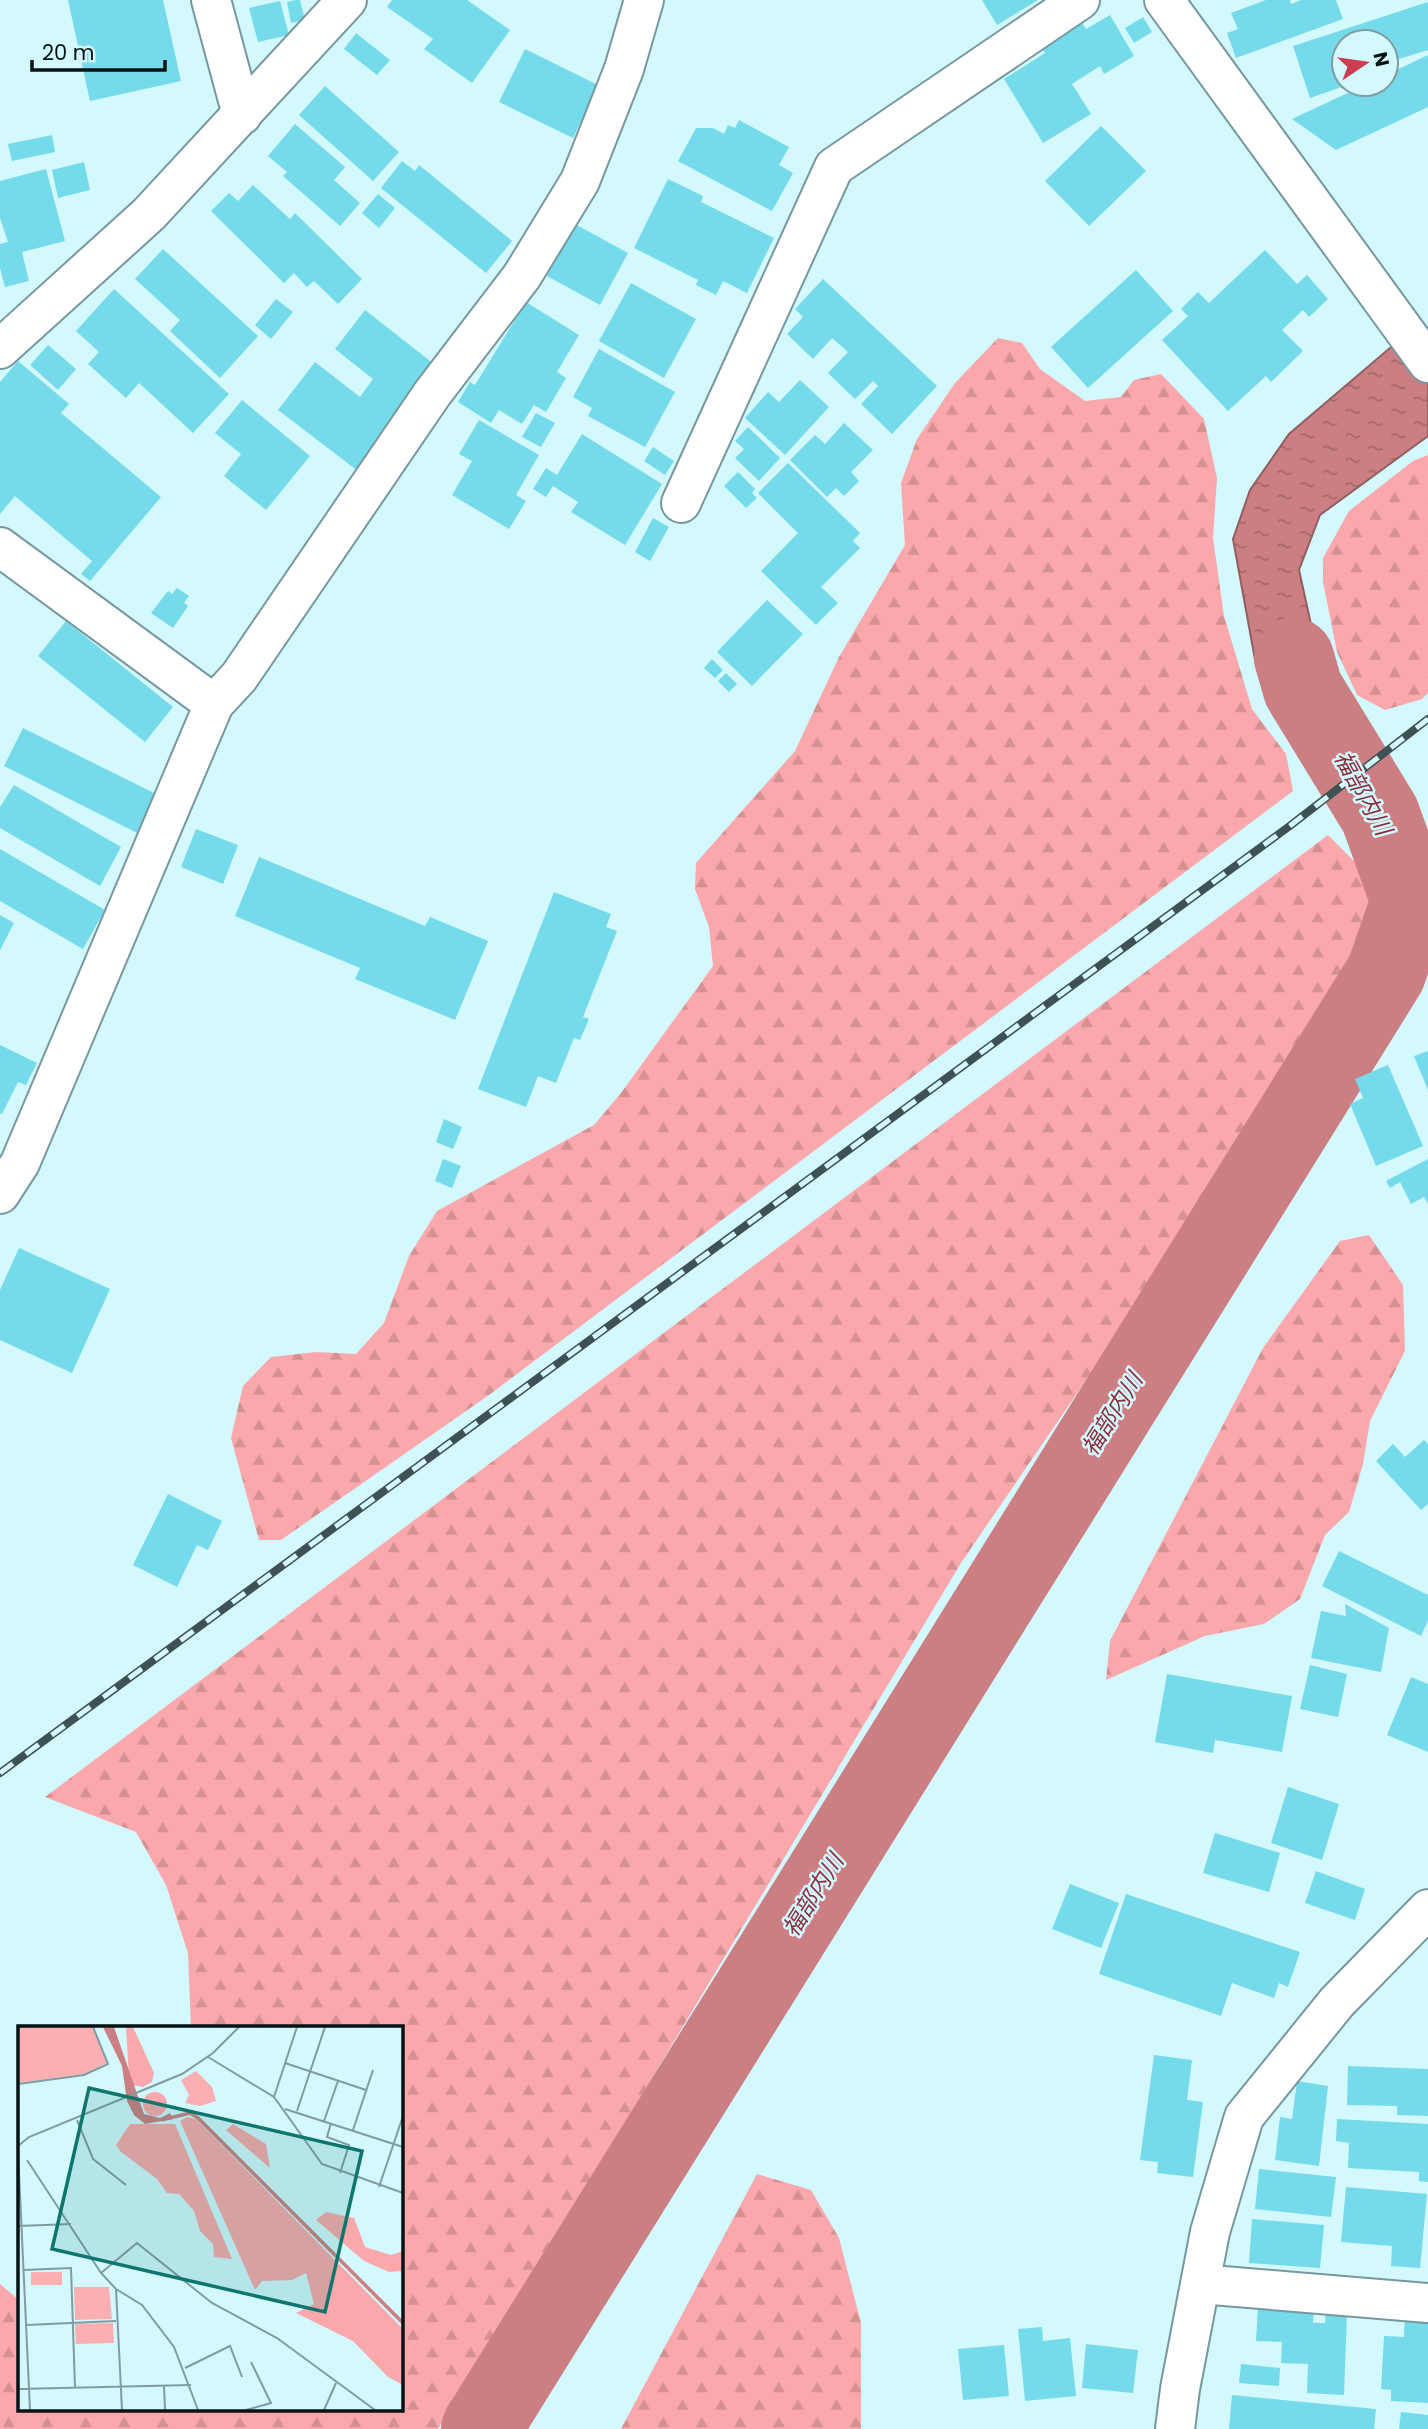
<svg xmlns="http://www.w3.org/2000/svg" width="1428" height="2429" viewBox="0 0 1428 2429" font-family="Poppins,'Noto Sans JP',sans-serif">
  <style>
    .forest { fill: url(#forest-firs) }
    .water { fill: url(#water-ripples); stroke: #915f61; stroke-width: 2 }
    .lines { fill: none; stroke-linecap: round; stroke-linejoin: round }
    .river { stroke: #cc7f82; stroke-width: 80 }
    .building { fill: #75daea }
    .minor-casing { stroke: #76989e; stroke-width: 42 }
    .minor { stroke: #fff; stroke-width: 38 }
    .rail-casing { stroke: #3e5154; stroke-width: 8 }
    .rail { stroke: #d3f8fe; stroke-width: 5; stroke-dasharray: 16; stroke-linecap: butt }
    .labels { text-anchor: middle; stroke-width: 5; stroke-linejoin: round; paint-order: stroke }
    .water-label { font-size: 23px; font-style: italic; fill: #8b2e39; stroke: #d3f8fe }
    .inset-river { fill: none; stroke: #cc7f82; stroke-width: 3.5 }
    .inset-road { fill: none; stroke: #819ca1; stroke-width: 2 }
    .view { fill: #0f766e; fill-opacity: 0.15; stroke: #0f766e; stroke-width: 3.5 }
    .inset-edge { fill: none; stroke: #061315; stroke-width: 3.5 }
  </style>
  <defs>
    <pattern id="forest-firs" width="22" height="20" patternUnits="userSpaceOnUse" patternTransform="scale(1.75)"><rect width="22" height="20" fill="#faa8ab"/><path d="M5 1l3.5 6h-7zM16 11l3.5 6h-7z" fill="#d59092"/></pattern>
    <pattern id="water-ripples" width="26" height="14" patternUnits="userSpaceOnUse" patternTransform="scale(1.75)"><rect width="26" height="14" fill="#cc7f82"/><path d="M2 4q2-2 4 0t4 0M15 11q2-2 4 0t4 0" fill="none" stroke="#a46769"/></pattern>
  </defs>
  <rect width="100%" height="100%" fill="#d3f8fe"/>
  <path class="forest" d="M998 338 1022 343 1040 369 1085 401 1121 397 1134 380 1161 374 1204 419 1217 478 1213 538 1224 616 1252 709 1286 754 1293 791 489 1395 281 1540H259L231 1438 243 1386 271 1357 316 1352 356 1354 384 1323 409 1256 437 1211 594 1125 621 1093 713 966 709 927 695 889 696 863 795 751 839 657 905 545 901 483 917 439 955 383Z
    M1428 455V693L1422 699 1385 710 1357 695 1337 652 1323 582V558L1349 511 1413 461Z
    M1328 835 1373 880 1372 962 961 1563 514 2308 438 2429H0V2284L19 2300V2410H401V2028H191L188 1953 166 1885 136 1832 45 1797Z
    M1369 1235 1403 1285 1405 1351 1370 1421 1363 1464 1349 1512 1325 1535 1300 1599 1264 1624 1205 1636 1106 1680 1110 1641 1263 1348 1340 1241Z
    M757 2174 811 2190 839 2238 861 2323V2429H621Z"/>
  <path class="water" d="M1428 332V436L1320 515 1299 570 1318 656 1335 700 1373 733 1326 770 1256 665 1233 539 1250 490 1289 434 1391 347Z"/>
  <g class="lines">
    <path class="river" d="M481 2429 1386 973 1411 901 1380 815 1303 689 1294 658"/>
  </g>
  <path class="building" d="M68 0H163L181 81 90 101Z
    M296 0H300L305 20 291 23 287 2Z
    M392 0H467L510 30 472 83 424 49 433 39 387 7Z
    M982 0H1038L997 25Z
    M1266 0H1290L1291 4 1301 0H1336L1343 19 1236 58 1227 33 1238 29 1231 13Z
    M280 1 289 35 258 42 249 8Z
    M1428 2V50L1386 63V42H1344V84H1350L1310 98 1293 46Z
    M1110 15 1134 56 1104 74 1100 66 1072 84 1091 114 1043 143 1004 79 1045 53 1040 46 1081 21 1086 29Z
    M1143 17 1152 32 1134 43 1125 28Z
    M356 33 390 60 377 75 344 49Z
    M525 49 598 85 573 138 499 102Z
    M1428 55V107L1336 150 1292 119 1367 84H1386V75Z
    M325 86 399 152 373 181 299 115Z
    M739 120 789 147 779 165 793 173 772 211 678 161 696 128H713L724 134 728 125 735 128Z
    M295 124 345 167 334 180 360 203 340 226 283 176 287 172 268 156Z
    M1101 126 1146 171 1089 226 1045 181Z
    M52 135 55 152 12 161 8 144Z
    M402 161 415 171 419 165 512 241 486 273 381 188Z
    M84 162 90 190 58 198 52 170Z
    M46 169 65 241 22 252 29 281 5 287 0 268V244L8 242 0 218V181Z
    M668 179 703 196 701 202 774 238 747 293 723 281 716 295 696 285 698 280 634 248Z
    M253 185 290 219 295 213 362 279 338 304 314 281 307 287 294 273 284 283 211 211 229 193 238 201Z
    M378 194 395 208 379 228 362 213Z
    M575 224 628 253 600 305 547 276Z
    M163 249 258 336 220 378 170 331 180 320 135 279Z
    M1265 250 1297 284 1307 275 1328 299 1309 317 1303 310 1282 330 1303 351 1271 382 1266 376 1228 411 1162 340 1188 316 1181 309 1198 292 1209 303Z
    M1136 270 1173 311 1088 388 1051 347Z
    M823 279 937 386 892 434 861 404 878 386 873 381 855 399 828 373 848 352 832 338 813 359 787 334 803 317 795 309Z
    M631 283 696 319 664 378 599 341Z
    M114 289 229 394 193 433 139 383 126 398 88 364 99 352 76 331Z
    M276 299 293 312 271 339 255 325Z
    M526 302 579 335 557 372 566 378 546 412 534 405 522 424 499 410 491 423 458 402 470 382 475 385Z
    M365 310 434 364 385 427 390 429 358 471 278 410 315 362 360 397 373 379 335 349Z
    M48 345 76 369 58 390 30 365Z
    M599 349 675 392 645 447 588 416 592 408 573 397Z
    M18 361 69 404 61 413 161 497 90 581 81 574 92 561 15 496 0 514V382Z
    M800 380 829 407 785 455 745 418 768 392 779 402Z
    M242 400 310 456 266 510 224 476 241 454 215 433Z
    M536 413 555 423 541 447 522 437Z
    M479 420 539 455 516 495 526 501 509 529 452 495 472 461 459 454Z
    M844 423 873 450 851 472 859 481 844 496 836 488 827 497 790 460 815 435 825 444Z
    M748 427 780 458 759 481 735 458 744 449 735 441Z
    M582 434 662 484 625 545 571 512 578 502 553 486 546 497 533 489 546 468 557 475Z
    M653 447 674 461 665 475 644 461Z
    M788 463 860 533 853 541 860 548 821 587 838 603 816 625 761 571 798 533 758 493Z
    M738 472 755 489 752 493 757 498 746 508 724 486Z
    M653 518 669 527 650 561 635 552Z
    M177 588 189 596 184 603 188 606 173 628 151 613 168 591 172 594Z
    M767 600 803 634 752 686 717 652Z
    M66 621 173 707 145 742 38 656Z
    M712 659 723 670 715 678 704 668Z
    M726 673 737 684 729 692 718 681Z
    M23 728 160 796 141 835 4 766Z
    M14 785 121 847 100 886 0 828V807Z
    M196 829 238 845 223 884 181 867Z
    M0 849 105 910 83 949 0 901Z
    M259 857 425 926 430 917 488 941 455 1020 355 979 360 968 235 916Z
    M554 892 611 914 606 927 617 931 583 1017 589 1019 580 1040 574 1038 556 1083 538 1076 526 1107 478 1089Z
    M0 915 14 923 0 950Z
    M0 1045 37 1063 26 1085 18 1082 2 1114 0 1113Z
    M1428 1051V1090L1414 1056Z
    M1388 1065 1423 1146 1376 1166 1350 1104 1363 1098 1355 1079Z
    M444 1119 462 1127 453 1149 436 1142Z
    M443 1159 461 1166 452 1188 435 1181Z
    M1428 1159V1204L1424 1197 1411 1204 1400 1182 1390 1188 1386 1181Z
    M19 1248 110 1289 72 1373 0 1340V1290Z
    M1424 1440 1428 1444V1504L1421 1510 1376 1461 1393 1444 1405 1457Z
    M168 1494 222 1521 208 1550 197 1545 177 1587 133 1565Z
    M1339 1551 1428 1595V1621L1421 1636 1322 1586Z
    M1345 1604 1389 1628 1381 1672 1311 1658 1321 1611 1346 1616Z
    M1310 1665 1347 1674 1338 1717 1300 1709Z
    M1167 1674 1292 1696 1282 1752 1215 1740 1213 1753 1155 1742Z
    M1411 1677 1428 1684V1752L1387 1735Z
    M1288 1787 1339 1804 1322 1860 1271 1843Z
    M1215 1833 1280 1853 1269 1892 1203 1873Z
    M1316 1871 1365 1889 1355 1920 1305 1903Z
    M1070 1884 1119 1903 1101 1948 1052 1929Z
    M1126 1894 1300 1952 1288 1987 1279 1983 1274 1998 1232 1983 1221 2016 1099 1974Z
    M1154 2055 1192 2060 1187 2100 1203 2102 1193 2177 1157 2173 1158 2162 1140 2160Z
    M1348 2066 1428 2069V2116L1397 2115V2106L1347 2105Z
    M1297 2081 1328 2086 1319 2166 1275 2160 1280 2117 1292 2119Z
    M1337 2119 1428 2124V2182L1419 2181V2172L1348 2168 1349 2143 1336 2141Z
    M1259 2169 1336 2177 1331 2217 1255 2209Z
    M1346 2187 1427 2194 1420 2268 1391 2266 1392 2246 1341 2242Z
    M1252 2219 1324 2225 1320 2268 1249 2263Z
    M1258 2305 1314 2308 1313 2323H1325L1326 2311 1347 2312 1344 2395 1307 2393 1308 2364 1281 2363 1282 2342 1256 2341Z
    M1405 2316 1428 2317V2403L1391 2401V2390L1381 2389 1384 2336 1404 2337Z
    M1042 2327 1043 2341 1070 2338 1076 2396 1025 2401 1018 2329Z
    M1086 2344 1138 2350 1133 2393 1082 2388Z
    M1004 2345 1009 2396 963 2400 958 2349Z
    M1241 2364 1280 2368 1279 2386 1239 2383Z
    M1232 2395 1376 2409 1374 2429H1229Z
    M1401 2412 1428 2415V2429H1399Z"/>
  <g class="lines">
    <g class="minor-casing">
      <path id="minor" d="M211 0 242 115
        M1164 0 1428 363
        M0 349 149 214 347 0
        M681 503 834 167 1080 0
        M0 547 214 704 20 1163 0 1194
        M214 704 239 677 432 394 522 276 580 181 624 69 644 0
        M1200 2284 1428 2303
        M1175 2429 1180 2389 1210 2232 1244 2117 1337 2002 1428 1909"/>
    </g>
    <use href="#minor" class="minor"/>
    <g class="rail-casing">
      <path id="rail" d="M0 1773 1291 825 1428 719"/>
    </g>
    <use href="#rail" class="rail"/>
  </g>
  <g class="labels">
    <g class="water-label">
      <text transform="translate(1363 793) rotate(61)" y="8">福部内川</text>
      <text transform="translate(1112 1414) rotate(-58)" y="8">福部内川</text>
      <text transform="translate(813 1895) rotate(-58)" y="8">福部内川</text>
    </g>
  </g>
  <g transform="translate(18 2026)">
    <rect width="385" height="385" fill="#d3f8fe"/>
    <path d="M0 1H74L89 37 66 48 0 57ZM178 45 194 61 198 75 182 80 167 77 171 69 163 54ZM13 246H44V259H13ZM56 261H91L94 293 57 294ZM95 297 96 317 58 318 57 298Z" fill="#fcafb1"/>
    <path d="M108 1H115L136 47 134 56 125 61 115 59 111 51ZM125 78a12 12 0 1 1 24 0a12 12 0 1 1-24 0ZM169 91 178 93 385 303V359L370 351 335 315 278 287 296 278 288 247 274 254 244 255 237 264 162 95ZM112 98H157L214 233 196 231 195 218 182 205 176 185 161 168 149 167 139 153 102 125 98 119ZM215 98 248 118 252 142 208 104ZM308 186 336 192 347 221 373 229 385 225V245L371 246 346 235 298 194Z" fill="#faa8ab"/>
    <path d="M85 1H96L126 88 142 92 152 87 155 93 127 98 116 89 109 75 104 40Z" fill="#cc7f82"/>
    <path class="inset-river" d="M143 94 172 87 180 92 385 297"/>
    <path class="inset-road" d="M190 31 256 71 304 138 385 167M267 37 348 64M0 58 66 49 90 38 75 1M256 71 279 1M267 83 385 121M279 85 307 1M59 94 75 133 108 159M306 95 320 55M313 97 309 111 331 119 322 147M335 104 355 44M0 120 11 111 164 48 195 27 221 1M0 125 12 384M9 134 83 247 98 263 124 279 156 321 180 384M361 161 385 90M0 200 53 198M6 244 53 242 57 362M83 247 119 217 194 277 259 312 357 384M98 263 104 384M8 299 98 295M167 342 212 320 224 351M146 360 147 384M0 363 173 359M228 384 253 377 233 336M306 384 318 357"/>
    <path class="view" d="M71 62 344 125 307 286 34 223Z"/>
    <rect width="385" height="385" class="inset-edge"/>
  </g>
  <g transform="translate(1365 63) rotate(77)"><circle r="33" fill="#d3f8fe" stroke="#819ca1" stroke-width="2"/>
  <path d="M0-5L12 26L0 18L-12 26Z" fill="#cd3d51"/>
  <text y="-10" font-size="19" font-weight="bold" text-anchor="middle" fill="#061315">N</text>
  </g>
  <path d="M32 60v10h133v-10" fill="none" stroke="#061315" stroke-width="3.5"/>
  <text x="42" y="60" font-size="21" fill="#061315" stroke="#d3f8fe" stroke-width="5" paint-order="stroke">20 m</text>
</svg>
